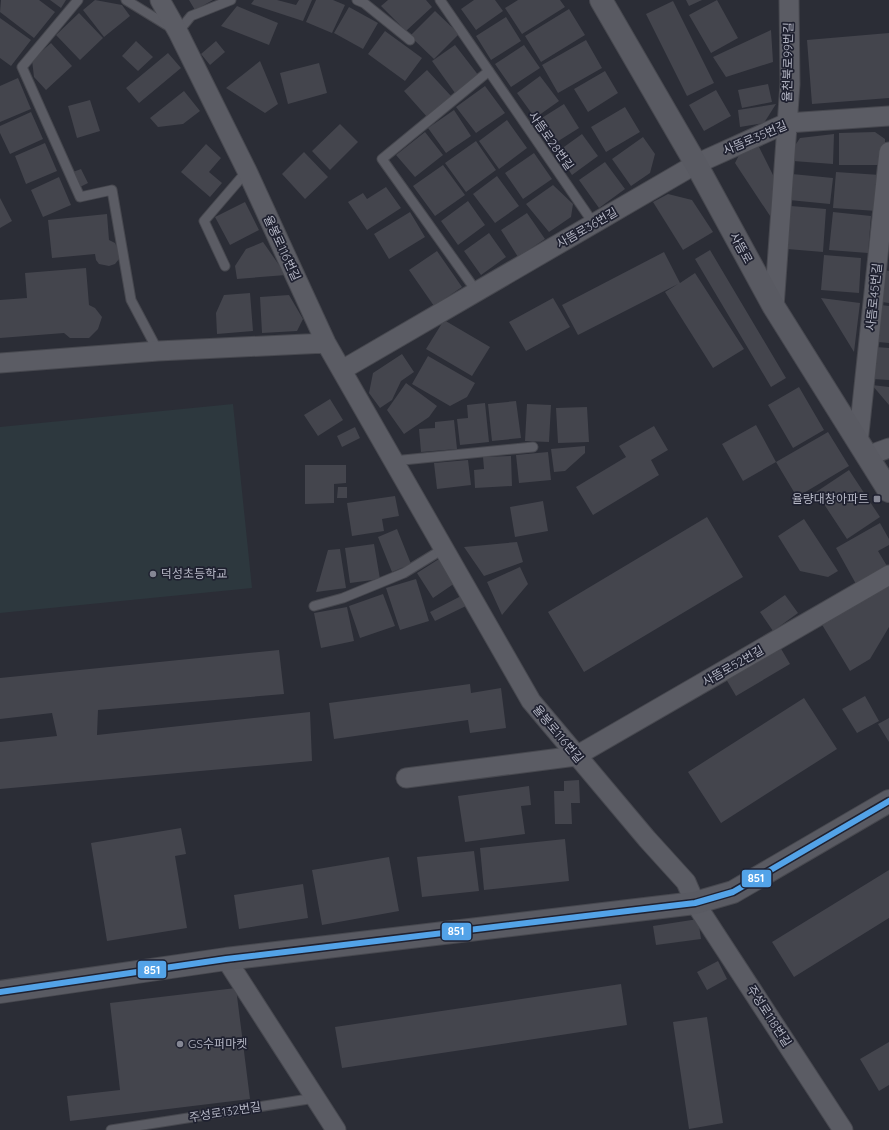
<svg xmlns="http://www.w3.org/2000/svg" width="889" height="1130" viewBox="0 0 889 1130" font-family="Quicksand,'Noto Sans KR',sans-serif">
  <style>
    .green { fill: #2d383e }
    .building { fill: #44454d }
    .lines { fill: none; stroke-linecap: round; stroke-linejoin: round }
    .lane-casing { stroke: #47484f; stroke-width: 11 }
    .street-casing { stroke: #47484f; stroke-width: 21 }
    .secondary-casing { stroke: #47484f; stroke-width: 24 }
    .lane { stroke: #5b5c64; stroke-width: 9 }
    .street { stroke: #5b5c64; stroke-width: 19 }
    .secondary { stroke: #595a62; stroke-width: 22 }
    .bus-1-casing { stroke: #1f2130; stroke-width: 9 }
    .bus-1 { stroke: #53a3e8; stroke-width: 6 }
    .poi-dot { fill: #858794; stroke: #1f2130; stroke-width: 1.5 }
    .labels { text-anchor: middle; stroke-width: 3.5; stroke-linejoin: round; paint-order: stroke }
    .street-label { font-size: 12px; fill: #b6b8c6; stroke: #1f2130 }
    .poi-label { font-size: 12px; fill: #b6b8c6; stroke: #1f2130; text-anchor: start }
    .line-badge { stroke: #1f2130; stroke-width: 1.5 }
    .badge-label { font-size: 11px; text-anchor: middle; font-weight: bold; fill: #fff }
  </style>
  <rect width="100%" height="100%" fill="#2b2d36"/>
  <path class="green" d="M233 404 252 588 0 613V427Z"/>
  <path class="building" d="M1 0H39L55 12 34 38 0 12Z
    M50 0H66L61 8Z
    M95 0 122 5 130 16 104 37 83 10Z
    M189 0H213L195 10Z
    M254 0H277L296 5 299 0H312L303 21 251 4Z
    M316 0H333L345 5 332 33 306 22Z
    M388 0H426L432 7 406 31 381 6Z
    M474 0H495L503 11 476 30 461 9Z
    M518 0H560L565 7 522 34 505 8Z
    M686 0H702L689 6Z
    M717 0 738 38 711 53 689 15Z
    M673 1 714 83 687 96 646 14Z
    M237 6 278 23 269 45 221 26Z
    M349 7 378 23 363 49 334 33Z
    M569 9 585 35 541 62 525 36Z
    M435 11 459 34 434 59 410 36Z
    M79 13 103 38 80 60 56 35Z
    M506 17 521 41 491 60 476 36Z
    M0 18 31 40 11 66 0 58Z
    M771 30 773 62 726 77 713 57Z
    M385 31 422 58 405 81 368 54Z
    M889 33V98L812 104 807 40Z
    M586 40 602 68 558 93 542 65Z
    M136 41 153 57 138 71 122 56Z
    M216 41 225 52 210 65 201 54Z
    M51 43 72 66 46 90 34 77 32 60Z
    M455 45 479 76 455 93 432 61Z
    M524 45 540 68 511 87 495 64Z
    M168 53 181 68 139 103 126 88Z
    M260 61 278 104 265 113 226 88Z
    M319 63 327 93 288 104 280 73Z
    M427 70 451 96 428 118 404 91Z
    M605 71 618 93 588 112 574 89Z
    M540 76 559 101 535 118 517 93Z
    M18 78 31 109 0 122V86Z
    M768 84 772 102 742 108 738 90Z
    M485 86 505 113 476 133 456 107Z
    M716 90 731 116 704 131 689 105Z
    M184 91 200 111 183 124 158 127 150 118Z
    M90 100 100 131 77 138 68 106Z
    M564 104 579 128 552 145 537 121Z
    M776 104 764 123 740 127 738 110Z
    M625 107 640 132 606 152 591 127Z
    M454 110 471 136 446 153 428 128Z
    M31 112 43 139 10 154 0 133V126Z
    M507 120 527 148 499 169 479 141Z
    M340 124 358 142 330 170 312 151Z
    M425 132 443 155 415 177 396 155Z
    M875 132 885 139V165H839V133Z
    M582 134 598 156 572 175 557 152Z
    M834 134 833 164 793 161 794 147 800 138Z
    M643 137 655 154 650 173 631 186 612 159Z
    M476 141 496 170 466 192 445 163Z
    M45 143 57 171 26 184 15 156Z
    M206 144 221 158 209 172 222 183 210 197 181 172Z
    M758 145 774 177 772 219 735 163 742 149Z
    M304 152 328 177 305 199 282 174Z
    M534 153 552 179 523 199 505 173Z
    M605 162 625 189 599 208 579 180Z
    M443 165 465 195 435 216 413 186Z
    M81 169 88 183 80 187 73 172Z
    M836 172 880 175 877 211 833 208Z
    M792 174 833 178 830 204 789 200Z
    M497 176 519 206 495 223 473 194Z
    M59 177 71 205 43 217 31 190Z
    M553 185 573 204 571 217 549 232 526 204Z
    M386 187 401 208 367 230 348 202 363 193 367 199Z
    M668 194 692 200 713 232 683 250 653 202Z
    M0 198 12 221 0 228Z
    M468 201 485 225 458 245 441 221Z
    M245 202 259 230 230 245 215 217Z
    M791 206 826 209 823 252 787 249Z
    M410 212 425 237 389 259 374 234Z
    M833 212 871 216 868 253 829 250Z
    M527 213 545 239 518 257 501 230Z
    M107 214 109 240 115 243 119 251V259L115 264 109 266 99 264 96 260 95 254 52 258 48 220Z
    M489 233 506 257 481 275 464 251Z
    M263 242 286 275 237 279 235 266 246 249Z
    M710 250 786 378 771 387 695 259Z
    M437 251 462 287 434 306 409 270Z
    M664 252 680 283 695 273 744 349 713 368 665 292 678 284 578 335 562 305Z
    M824 255 861 258 859 293 821 290Z
    M86 268 89 305 95 308 102 317 98 329 89 338H70L64 333 0 338V300L27 298 25 273Z
    M884 270 889 271V303L882 302Z
    M250 293 253 331 217 334 216 313 224 295Z
    M289 295 303 319 297 331 262 333 260 297Z
    M553 298 570 327 526 351 509 322Z
    M821 298 860 303 854 352Z
    M881 305 889 306V343L878 342Z
    M444 320 490 347 472 376 426 349Z
    M876 347 889 348V380L873 379Z
    M402 354 414 372 401 381 392 400 380 408 369 393 373 373Z
    M428 356 475 383 467 397 450 406 412 384Z
    M406 383 437 406 429 417 404 434 387 410Z
    M872 385 889 387V405Z
    M799 387 824 430 793 448 768 405Z
    M330 399 343 420 318 436 304 415Z
    M516 401 521 438 492 441 488 404Z
    M485 403 489 442 460 445 457 419 468 418 467 405Z
    M527 404 551 405 549 442 525 441Z
    M587 407 589 442 558 443 556 408Z
    M454 420 457 449 421 452 419 429 435 428V422Z
    M756 425 776 462 743 481 722 444Z
    M654 426 668 450 651 460 659 475 593 515 576 487 626 457 619 446Z
    M355 427 360 438 342 447 337 436Z
    M828 432 849 466 797 497 776 462Z
    M585 446V453L565 471 554 472 551 449Z
    M548 452 551 480 519 483 516 455Z
    M511 456 512 486 475 488 474 470 484 469 483 457Z
    M468 460 471 485 437 489 434 463Z
    M305 465H346V483L334 484V503L305 504Z
    M849 470 880 517 847 539 816 492Z
    M338 487H347V498H337Z
    M395 496 399 516 382 519 384 531 352 536 347 503Z
    M543 501 548 531 515 537 510 507Z
    M707 517 743 577 584 672 548 612Z
    M804 519 838 571 828 577 800 571 778 536Z
    M880 523 889 539V545L878 551 887 566 856 584 836 548Z
    M397 529 411 564 392 572 378 537Z
    M517 542 523 562 484 576 464 547Z
    M374 544 380 579 350 583 345 548Z
    M340 549 346 588 316 592 328 550Z
    M439 559 455 583 433 598 417 573Z
    M520 567 528 584 502 615 487 582Z
    M416 579 429 621 400 630 386 588Z
    M889 583V627L870 659 850 671 821 623Z
    M383 594 395 626 360 638 349 606Z
    M463 595 468 605 435 621 430 612Z
    M785 595 798 613 773 631 760 612Z
    M347 607 354 641 321 648 314 613Z
    M780 647 790 664 736 696 726 679Z
    M279 650 284 694 98 710 97 735 310 712 312 761 0 789V742L57 736 52 713 0 719V678Z
    M470 684 471 693 501 688 506 728 470 733 468 720 334 739 329 703Z
    M865 696 879 721 857 733 842 709Z
    M804 698 837 749 721 823 688 772Z
    M889 718V742L878 724Z
    M579 780 580 803H571L572 824H555L554 791H564V781Z
    M529 786 531 805 521 806 525 834 465 842 458 796Z
    M181 828 186 854 175 856 187 928 107 941 91 843Z
    M565 839 569 881 484 890 480 848Z
    M474 851 479 891 422 897 417 857Z
    M389 857 399 911 322 925 312 870Z
    M889 870V918L794 977 772 942Z
    M303 884 308 918 239 929 234 895Z
    M698 919 701 939 656 945 653 926Z
    M718 961 727 979 707 990 697 972Z
    M621 984 627 1025 342 1068 335 1027Z
    M236 988 250 1099 70 1121 67 1096 120 1090 110 1003Z
    M707 1017 723 1123 689 1129 673 1022Z
    M889 1042V1085L879 1091 860 1059Z"/>
  <g class="lines">
    <g class="lane-casing">
      <path id="lane" d="M78 0 22 67 80 197 112 190 131 300 158 351
        M126 0 178 32 191 16 231 0
        M357 0 364 3 410 40
        M440 0 594 224
        M225 266 204 221 247 171
        M477 292 382 159 489 71
        M393 461 533 447
        M314 606 343 598 404 573 443 549
        M111 1130 315 1098"/>
    </g>
    <g class="street-casing">
      <path id="street" d="M160 0 178 32 247 171 326 343 531 701 647 839 686 882 695 903 843 1130
        M774 307 790 84 789 0
        M0 363 158 351 326 343
        M342 370 696 164 787 123 889 116
        M858 443 889 152
        M867 456 889 448
        M406 778 576 756 889 575
        M226 959 336 1130"/>
    </g>
    <g class="secondary-casing">
      <path id="secondary" d="M601 0 696 164 774 307 889 491
        M0 992 226 959 695 903 733 892 889 801"/>
    </g>
    <use href="#lane" class="lane"/>
    <use href="#street" class="street"/>
    <use href="#secondary" class="secondary"/>
    <g class="bus-1-casing">
      <path id="bus-1" d="M0 992 226 959 695 903 733 892 889 801"/>
    </g>
    <use href="#bus-1" class="bus-1"/>
  </g>
  <g class="poi-dot">
    <rect x="873" y="495" width="8" height="8" rx="2"/>
    <circle cx="153" cy="574" r="4"/>
    <circle cx="180" cy="1044" r="4"/>
  </g>
  <g class="labels">
    <g class="street-label">
      <text transform="translate(788 62) rotate(-89)" y="4">율천북로99번길</text>
      <text transform="translate(755 138) rotate(-23)" y="4">사뜸로35번길</text>
      <text transform="translate(551 141) rotate(55)" y="4">사뜸로28번길</text>
      <text transform="translate(587 228) rotate(-30)" y="4">사뜸로36번길</text>
      <text transform="translate(282 248) rotate(65)" y="4">율봉로116번길</text>
      <text transform="translate(741 248) rotate(61)" y="4">사뜸로</text>
      <text transform="translate(874 297) rotate(-84)" y="4">사뜸로45번길</text>
      <text transform="translate(733 666) rotate(-30)" y="4">사뜸로52번길</text>
      <text transform="translate(558 734) rotate(50)" y="4">율봉로116번길</text>
      <text transform="translate(769 1016) rotate(57)" y="4">주성로118번길</text>
      <text transform="translate(225 1112) rotate(-9)" y="4">주성로132번길</text>
    </g>
    <g class="poi-label">
      <text x="869" y="503" text-anchor="end">율량대창아파트</text>
      <text x="161" y="578">덕성초등학교</text>
      <text x="188" y="1048">GS수퍼마켓</text>
    </g>
  </g>
  <g class="line-badge">
    <rect x="741" y="869" width="31" height="19" rx="4" fill="#53a3e8"/>
    <rect x="441" y="922" width="31" height="19" rx="4" fill="#53a3e8"/>
    <rect x="137" y="960" width="30" height="19" rx="4" fill="#53a3e8"/>
  </g>
  <g class="badge-label">
    <text x="756" y="882">851</text>
    <text x="456" y="935">851</text>
    <text x="152" y="974">851</text>
  </g>
</svg>
